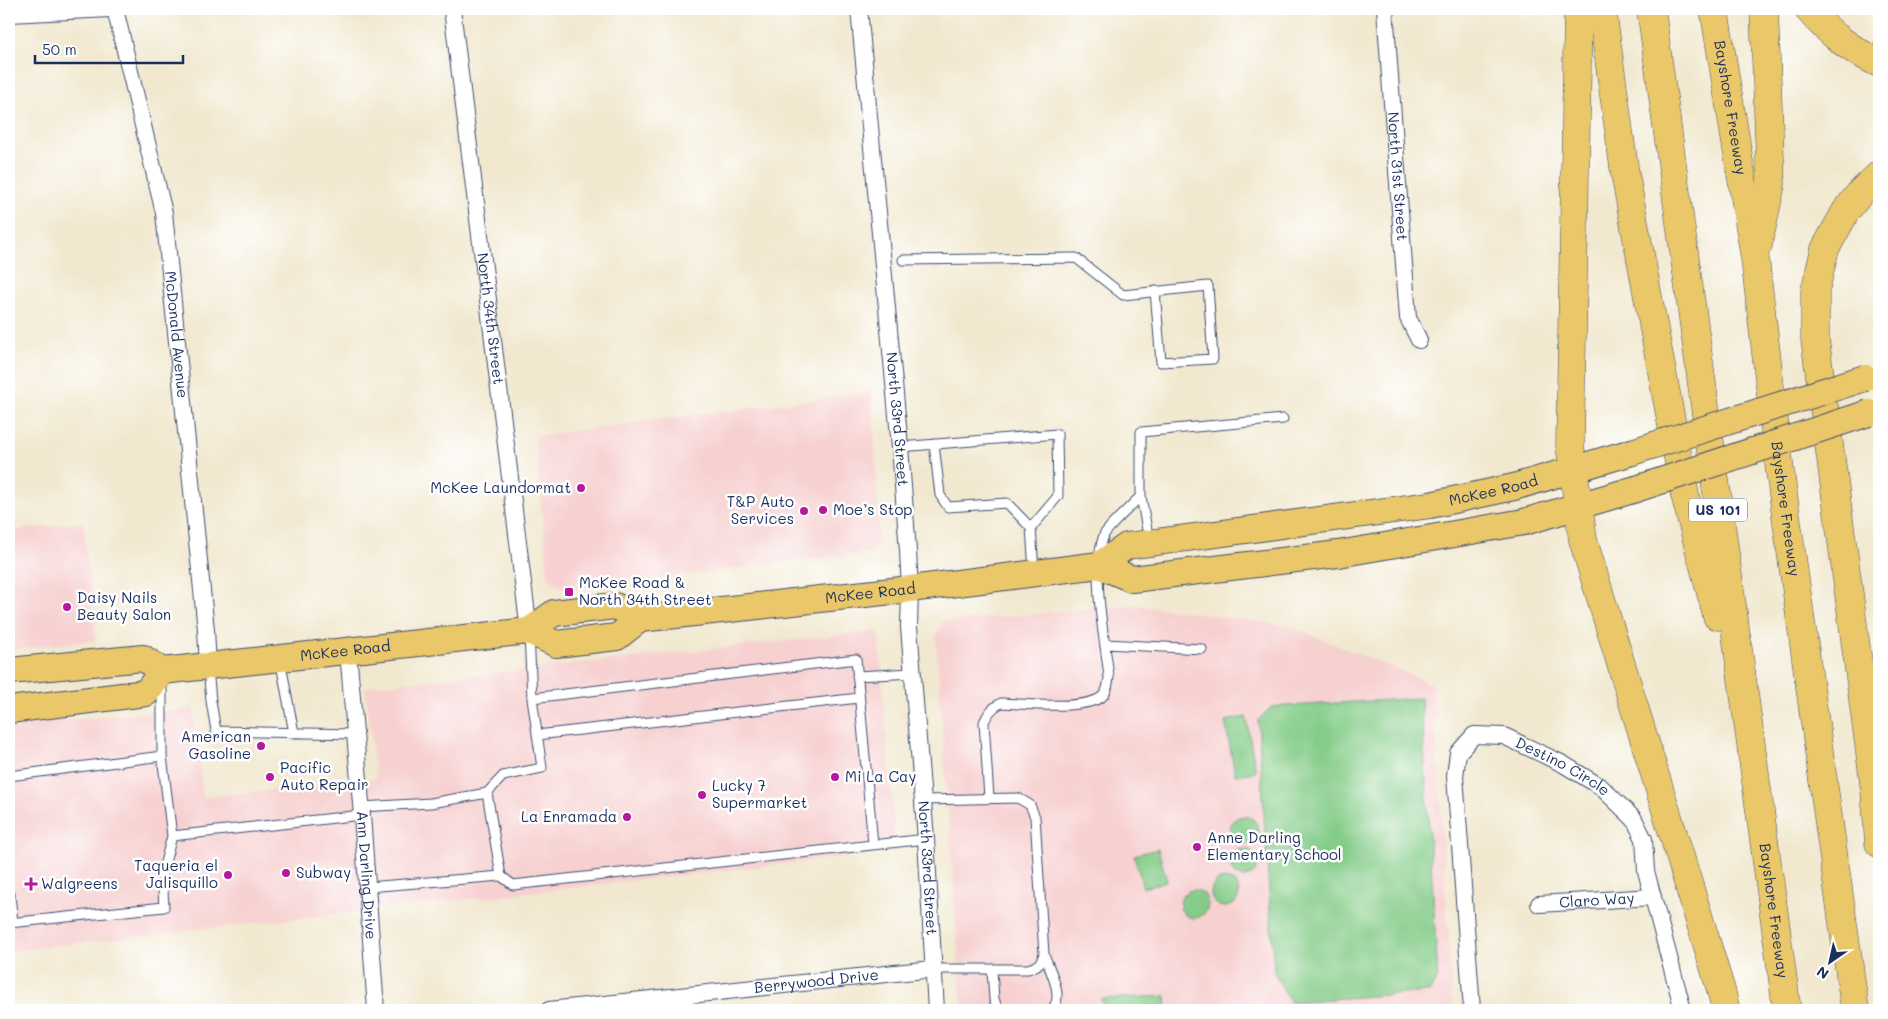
<svg xmlns="http://www.w3.org/2000/svg" width="1888" height="1019" viewBox="0 0 1888 1019" font-family="Mali,sans-serif">
  <style>
    .built { fill: #f7d0d0 }
    .green { fill: #84cc88; stroke: #507e73 }
    .lines { fill: none; stroke-linecap: round; stroke-linejoin: round }
    .service-casing { stroke: #3b4b6f; stroke-width: 11 }
    .minor-casing { stroke: #3b4b6f; stroke-width: 18 }
    .primary-casing { stroke: #3b4b6f; stroke-width: 28 }
    .motorway-casing { stroke: #3b4b6f; stroke-width: 29 }
    .service { stroke: #fff; stroke-width: 9 }
    .minor { stroke: #fff; stroke-width: 16 }
    .primary { stroke: #eac769; stroke-width: 26 }
    .motorway { stroke: #eac769; stroke-width: 28 }
    .primary-bridge-casing { stroke: #3b4b6f; stroke-width: 28; stroke-linecap: butt }
    .primary-bridge { stroke: #eac769; stroke-width: 26 }
    .poi-dot { fill: #b5179e; stroke: #fff; stroke-width: 2 }
    .labels { text-anchor: middle; stroke-width: 5; stroke-linejoin: round; paint-order: stroke }
    .shield { fill: #fff; stroke: #5f6d8e; stroke-width: 1 }
    .shield-label { font-size: 14px; font-weight: bold; fill: #1b2f5e }
    .street-label { font-size: 15px; fill: #1b2f5e; stroke: #fff }
    .poi-label { font-size: 15px; fill: #1b2f5e; stroke: #fff; text-anchor: start }
  </style>
  <rect width="100%" height="100%" fill="#fff"/>
  <filter id="ink" filterUnits="userSpaceOnUse"><feTurbulence type="fractalNoise" baseFrequency=".02" numOctaves="2"/><feDisplacementMap in="SourceGraphic" scale="10" xChannelSelector="R" yChannelSelector="G"/><feConvolveMatrix kernelMatrix="1 2 1 2 8 2 1 2 1" color-interpolation-filters="sRGB"/></filter>
  <filter id="wash" filterUnits="userSpaceOnUse"><feTurbulence type="fractalNoise" baseFrequency=".0096" numOctaves="4" result="noise"/><feDisplacementMap in="SourceGraphic" scale="20" xChannelSelector="R" yChannelSelector="G"/><feGaussianBlur stdDeviation="1.12" result="paint"/><feColorMatrix in="noise" values="0 0 0 0 0 0 0 0 0 0 0 0 0 0 0 0 0 1.4 0 .05"/><feComposite in="paint" operator="in"/></filter>
  <g filter="url(#wash)">
    <rect width="100%" height="100%" fill="#f1e8cf"/>
    <path class="built" d="M872 392 879 535 876 547 870 552 565 589 554 584 548 575 535 436Z
      M83 522 96 640 9 650V531Z
      M1137 605 1289 626 1433 684 1453 1010H962L936 636 942 622Z
      M878 631 896 851 9 951V725L193 709 203 797 329 784 376 778 365 687Z"/>
    <path class="green" d="M1421 698 1438 978 1429 992 1290 1002 1274 972 1258 720 1271 707Z
      M1246 717 1256 772 1235 775 1225 721Z
      M1230 830a14 14 0 1 1 28 0a14 14 0 1 1-28 0Z
      M1158 849 1167 881 1143 888 1134 855Z
      M1230 863a14 14 0 1 1 28 0a14 14 0 1 1-28 0Z
      M1211 893a14 14 0 1 1 28 0a14 14 0 1 1-28 0Z
      M1180 904a14 14 0 1 1 28 0a14 14 0 1 1-28 0Z
      M1166 996 1167 1010H1104L1101 999Z"/>
  </g>
  <g filter="url(#ink)">
    <g class="lines">
      <g class="service-casing">
        <path id="service" d="M903 260 1076 258 1123 295 1208 286 1213 359 1161 362 1155 291
          M934 444 940 495 948 507 1007 503 1031 528 1034 570
          M900 447 1057 434 1058 496 1031 528
          M1149 541 1141 496V432L1283 419
          M1106 644 1202 649
          M280 659 294 733
          M208 668 211 701 216 731 355 734
          M857 676 912 673
          M162 683V756L172 836
          M532 698 856 659 873 844
          M537 735 859 698
          M9 776 162 756
          M487 793 501 876
          M989 798 984 722C988 713 992 708 1001 703 1025 704 1080 710 1100 698 1107 694 1108 685 1109 677 1105 638 1090 572 1104 535 1108 527 1133 504 1141 496
          M923 800 1018 798 1030 805 1035 817 1044 954C1041 963 1038 966 1028 969H933
          M361 807 431 803 487 793 503 776 542 768 532 698 529 634
          M368 887 501 876 513 885 926 839
          M10 896 13 922
          M9 923 164 907 162 874 172 836 362 815
          M1044 954C1049 969 1066 998 1051 1010
          M992 970 994 999 998 1010"/>
      </g>
      <g class="minor-casing">
        <g id="minor">
          <path id="s1" d="M115 9 164 213 206 630 208 666"/>
          <path id="s2" d="M452 9 529 631"/>
          <path id="s3" d="M859 9 900 447 908 551 910 589 909 627 926 839 936 1010"/>
          <path id="s4" d="M1385 9 1408 318 1419 340"/>
          <path d="M9 14 110 9"/>
          <path id="s5" d="M348 651 362 815 376 1010"/>
          <path id="s6" d="M1539 904 1653 897"/>
          <path id="s7" d="M549 1010 933 969"/>
          <path id="s8" d="M1472 1010 1455 776 1458 753 1474 735 1504 736 1563 764 1601 787 1634 819 1644 839 1646 871 1683 1010"/>
        </g>
      </g>
      <g class="primary-casing">
        <g id="primary">
          <path d="M1099 565 1132 579 1338 554 1524 522 1636 489"/>
          <path d="M529 631 556 644 617 637 640 619"/>
          <path id="s9" d="M9 671 143 658 162 671 529 631 554 613 615 606 640 619 910 589 1099 565 1127 546 1430 505 1514 487 1632 452"/>
          <path d="M9 710 146 693 162 671"/>
        </g>
      </g>
      <g class="motorway-casing">
        <g id="motorway">
          <path d="M1578 9 1570 445 1583 540 1721 990 1726 1010"/>
          <path d="M1602 9 1625 174 1685 495 1717 616"/>
          <path id="s10" d="M1651 9 1787 1010"/>
          <path id="s11" d="M1714 9 1755 259 1780 472 1855 1010"/>
          <path d="M1808 9C1830 34 1849 49 1879 63"/>
          <path d="M1879 175 1861 192 1846 211 1825 249 1815 291V339L1875 790 1879 843"/>
          <path d="M1758 245 1771 184 1764 9"/>
        </g>
      </g>
      <use href="#service" class="service"/>
      <use href="#minor" class="minor"/>
      <use href="#primary" class="primary"/>
      <use href="#motorway" class="motorway"/>
      <g class="primary-bridge-casing">
        <path id="primary-bridge" d="M1632 452 1865 378
          M1636 489 1869 413"/>
      </g>
      <use href="#primary-bridge" class="primary-bridge"/>
    </g>
  </g>
  <g class="poi-dot">
    <circle cx="581" cy="488" r="5"/>
    <circle cx="823" cy="510" r="5"/>
    <circle cx="804" cy="511" r="5"/>
    <rect x="564" y="587" width="10" height="10" rx="2.5"/>
    <circle cx="67" cy="607" r="5"/>
    <circle cx="261" cy="746" r="5"/>
    <circle cx="270" cy="777" r="5"/>
    <circle cx="835" cy="777" r="5"/>
    <circle cx="702" cy="795" r="5"/>
    <circle cx="627" cy="817" r="5"/>
    <circle cx="1197" cy="847" r="5"/>
    <circle cx="286" cy="873" r="5"/>
    <circle cx="228" cy="875" r="5"/>
    <path d="M28.5 876.5h5v5h5v5h-5v5h-5v-5h-5v-5h5z"/>
  </g>
  <g class="labels">
    <rect class="shield" x="1689" y="498.5" width="58" height="23" rx="4"/>
    <g class="shield-label">
      <text x="1718" y="515">US 101</text>
    </g>
    <g class="street-label">
      <text dy="5" stroke="none"><textPath href="#s11" startOffset="100">Bayshore Freeway</textPath></text>
      <text dy="5" stroke="none"><textPath href="#s4" startOffset="168">North 31st Street</textPath></text>
      <text dy="5" stroke="none"><textPath href="#s2" startOffset="312">North 34th Street</textPath></text>
      <text dy="5" stroke="none"><textPath href="#s1" startOffset="332">McDonald Avenue</textPath></text>
      <text dy="5" stroke="none"><textPath href="#s3" startOffset="412">North 33rd Street</textPath></text>
      <text dy="5" stroke="none"><textPath href="#s9" startOffset="1514">McKee Road</textPath></text>
      <text dy="5" stroke="none"><textPath href="#s11" startOffset="505">Bayshore Freeway</textPath></text>
      <text dy="5" stroke="none"><textPath href="#s9" startOffset="879">McKee Road</textPath></text>
      <text dy="5" stroke="none"><textPath href="#s9" startOffset="342">McKee Road</textPath></text>
      <text dy="5" stroke="none"><textPath href="#s8" startOffset="378">Destino Circle</textPath></text>
      <text dy="5" stroke="none"><textPath href="#s3" startOffset="862">North 33rd Street</textPath></text>
      <text dy="5" stroke="none"><textPath href="#s5" startOffset="225">Ann Darling Drive</textPath></text>
      <text dy="5" stroke="none"><textPath href="#s6" startOffset="58">Claro Way</textPath></text>
      <text dy="5" stroke="none"><textPath href="#s10" startOffset="910">Bayshore Freeway</textPath></text>
      <text dy="5" stroke="none"><textPath href="#s7" startOffset="269">Berrywood Drive</textPath></text>
    </g>
    <g class="poi-label">
      <text x="571" y="493" text-anchor="end">McKee Laundormat</text>
      <text x="794" y="507" text-anchor="end">T&amp;P Auto<tspan x="794" dy="17">Services</tspan></text>
      <text x="833" y="515">Moe’s Stop</text>
      <text x="579" y="588">McKee Road &amp;<tspan x="579" dy="17">North 34th Street</tspan></text>
      <text x="77" y="603">Daisy Nails<tspan x="77" dy="17">Beauty Salon</tspan></text>
      <text x="251" y="742" text-anchor="end">American<tspan x="251" dy="17">Gasoline</tspan></text>
      <text x="280" y="773">Pacific<tspan x="280" dy="17">Auto Repair</tspan></text>
      <text x="845" y="782">Mi La Cay</text>
      <text x="712" y="791">Lucky 7<tspan x="712" dy="17">Supermarket</tspan></text>
      <text x="617" y="822" text-anchor="end">La Enramada</text>
      <text x="1207" y="843">Anne Darling<tspan x="1207" dy="17">Elementary School</tspan></text>
      <text x="218" y="871" text-anchor="end">Taqueria el<tspan x="218" dy="17">Jalisquillo</tspan></text>
      <text x="296" y="878">Subway</text>
      <text x="41" y="889">Walgreens</text>
    </g>
  </g>
  <rect width="1888" height="1019" fill="none" stroke="#fff" stroke-width="30"/>
  <g transform="translate(1830 962) rotate(214)" stroke="#ffffff" stroke-width="4" paint-order="stroke">
  <path d="M0-4L9 19L0 12L-9 19Z" fill="#1b2f5e"/>
  <text y="-8" font-size="14" font-weight="bold" text-anchor="middle" fill="#1b2f5e">N</text>
  </g>
  <path d="M35 55v8h148v-8" fill="none" stroke="#1b2f5e" stroke-width="2.5"/>
  <text x="42" y="55" font-size="15" fill="#1b2f5e" stroke="#ffffff" stroke-width="4" paint-order="stroke">50 m</text>
</svg>
